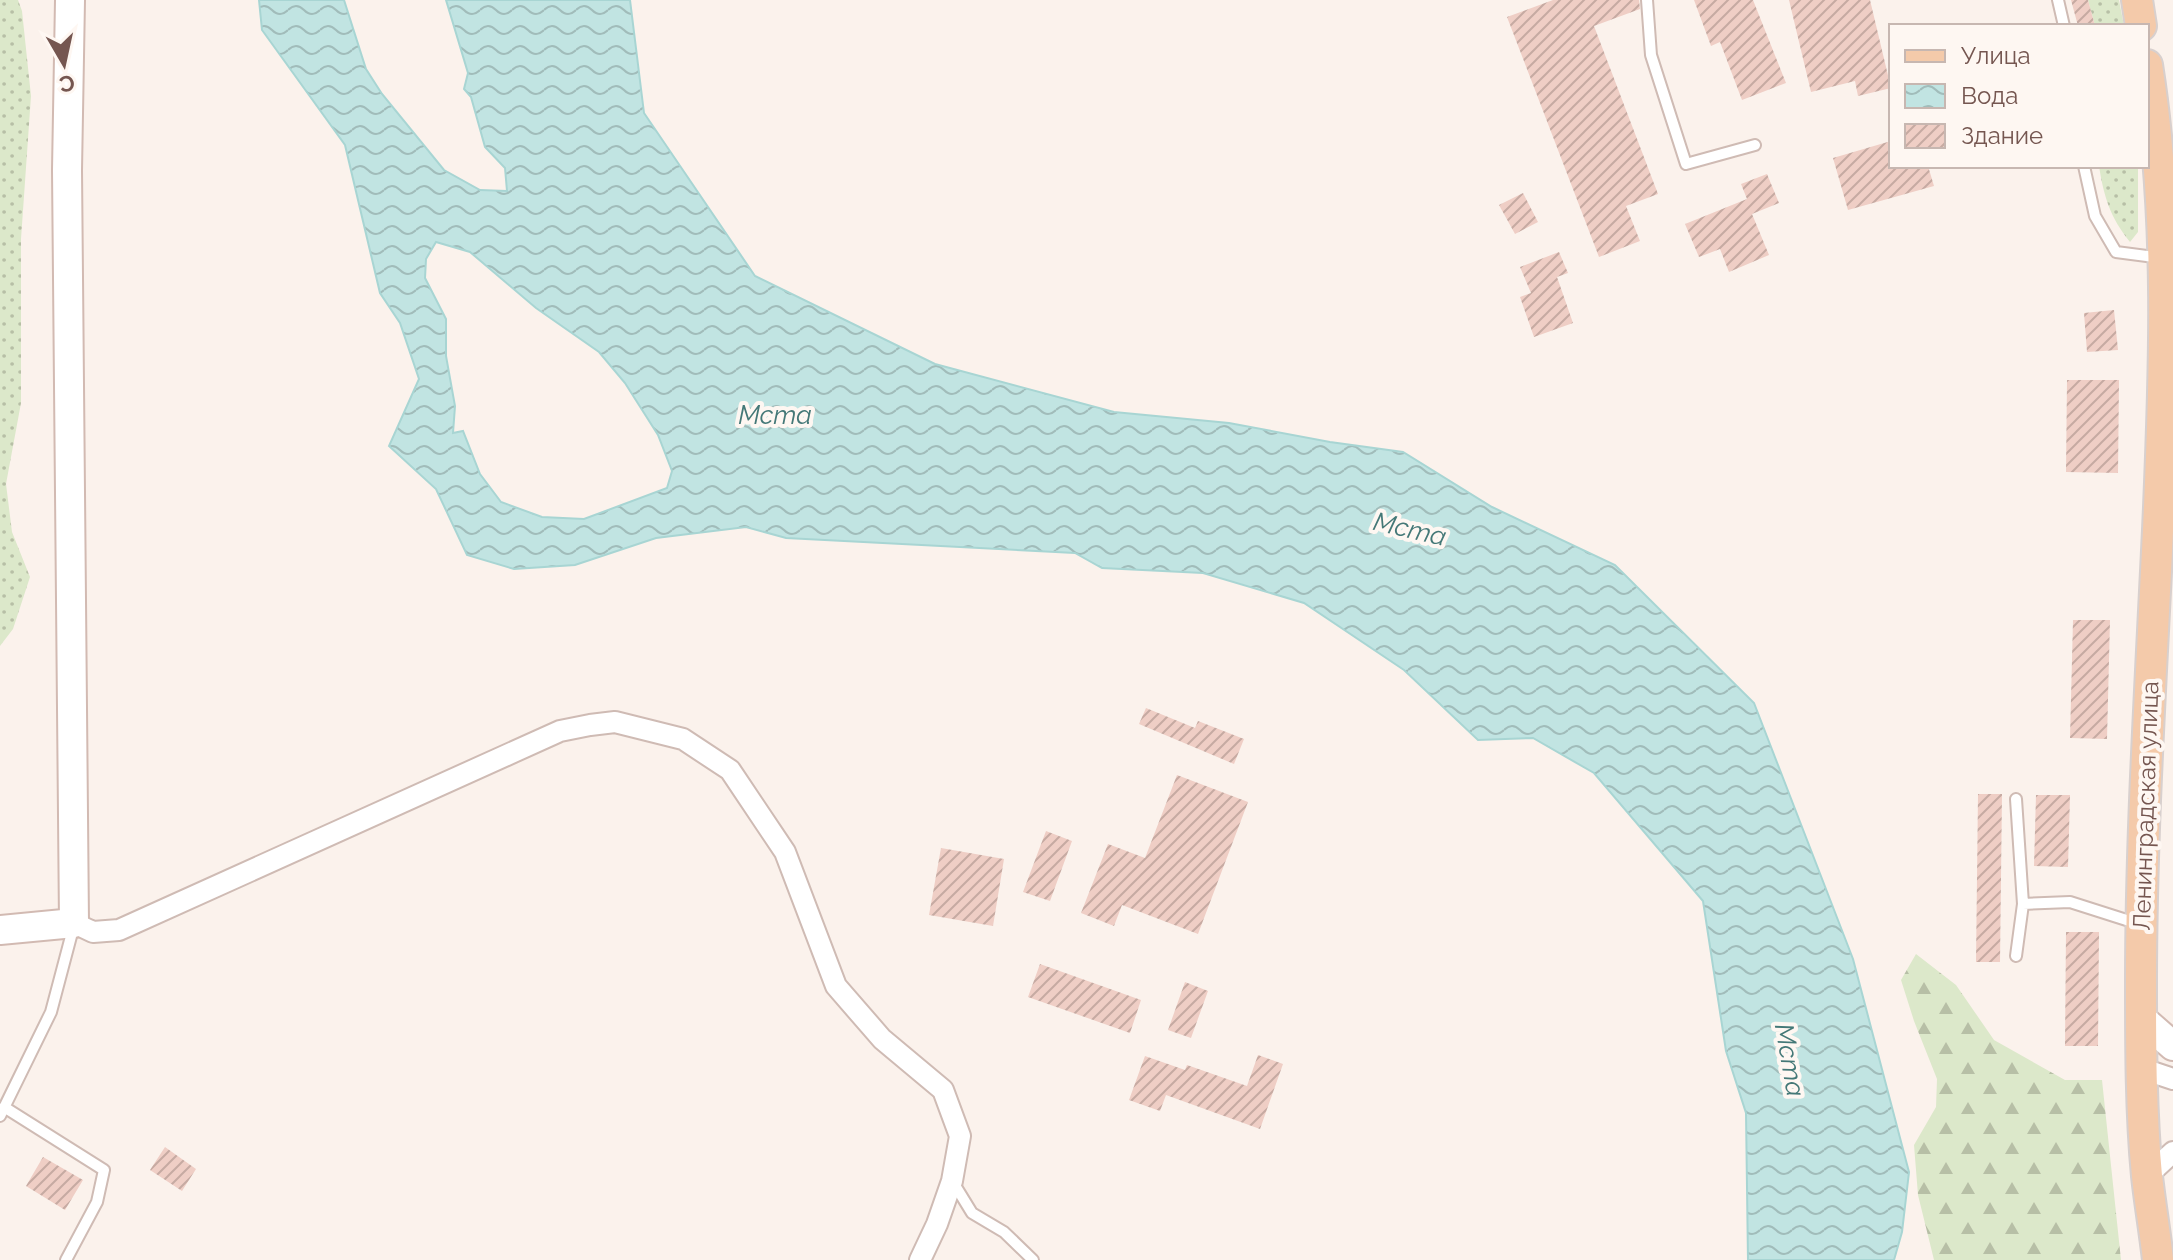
<svg xmlns="http://www.w3.org/2000/svg" width="2173" height="1260" viewBox="0 0 2173 1260" font-family="Raleway,sans-serif">
  <style>
    .grass { fill: url(#grass-dots) }
    .forest { fill: url(#forest-firs) }
    .water { fill: url(#water-waves); stroke: #a8d5d3; stroke-width: 2; fill-rule: evenodd }
    .building { fill: url(#building-hatch) }
    .lines { fill: none; stroke-linecap: round; stroke-linejoin: round }
    .lane-casing { stroke: #cfbbb4; stroke-width: 14 }
    .street-casing { stroke: #cfbbb4; stroke-width: 24 }
    .secondary-casing { stroke: #d2bab2; stroke-width: 32 }
    .primary-casing { stroke: #d8d0ce; stroke-width: 34 }
    .lane { stroke: #fff; stroke-width: 10 }
    .street { stroke: #fff; stroke-width: 20 }
    .secondary { stroke: #fff; stroke-width: 28 }
    .primary { stroke: #f4caaa; stroke-width: 30 }
    .labels { text-anchor: middle; stroke-width: 8; stroke-linejoin: round; paint-order: stroke }
    .street-label { font-size: 24px; fill: #755650; stroke: #fef7f2 }
    .water-label { font-size: 26px; font-style: italic; fill: #447877; stroke: #fef7f2 }
  </style>
  <defs>
    <pattern id="grass-dots" width="8" height="8" patternUnits="userSpaceOnUse" patternTransform="scale(2)"><rect width="8" height="8" fill="#dce8ca"/><path d="M2 2h.1M6 6h.1" fill="none" stroke="#b7bfa6" stroke-width="1.8" stroke-linecap="round"/></pattern>
    <pattern id="forest-firs" width="22" height="20" patternUnits="userSpaceOnUse" patternTransform="scale(2)"><rect width="22" height="20" fill="#dce8ca"/><path d="M5 1l3.5 6h-7zM16 11l3.5 6h-7z" fill="#b7bfa6"/></pattern>
    <pattern id="water-waves" width="16" height="10" patternUnits="userSpaceOnUse" patternTransform="scale(2)"><rect width="16" height="10" fill="#c1e4e2"/><path d="M0 5q4-4 8 0t8 0" fill="none" stroke="#a1bcba"/></pattern>
    <pattern id="building-hatch" width="6" height="6" patternUnits="userSpaceOnUse" patternTransform="scale(2)"><rect width="6" height="6" fill="#efcec5"/><path d="M-1 1l2-2M0 6l6-6M5 7l2-2" fill="none" stroke="#c6aaa2"/></pattern>
  </defs>
  <rect width="100%" height="100%" fill="#fbf2ec"/>
  <path class="grass" d="M0 0H18L22 11 31 96 21 239V403L6 484 12 532 30 577 13 629 0 646Z
    M2088 0H2119L2124 26H2095Z
    M2099 166H2138V232L2130 242C2110 217 2104 197 2099 166Z"/>
  <path class="forest" d="M1916 954 1956 985 1994 1040 2065 1080H2102L2121 1260H1934L1918 1195 1914 1145 1936 1107 1937 1079 1914 1021 1901 980Z"/>
  <path class="water" d="M259 0H344L366 69 382 94 444 170 480 190 507 191 505 168 485 147 471 97 464 89 468 73 446 0H630L644 113 755 276 935 364 1114 412 1229 423 1330 442 1403 452 1492 507 1615 565 1754 703 1853 959 1909 1172 1902 1232 1894 1260H1748L1746 1113 1726 1051 1703 901 1594 773 1533 738 1478 740 1404 670 1304 603 1203 573 1102 568 1075 553 786 538 746 527 656 538 575 565 514 569 467 555 436 489 389 446 419 379 400 323 380 293 345 145 262 30ZM436 242 470 252 536 308 599 352 625 383 658 435 672 471 667 488 584 519 542 517 501 502 480 474 463 431 453 433 455 406 446 356V319L425 278 426 259Z"/>
  <path class="building" d="M1553 0H1639L1640 9 1594 26 1658 194 1626 206 1640 241 1599 257 1507 17Z
    M1694 0H1753L1786 83 1742 100 1720 42 1711 46Z
    M1789 0H1870L1891 88 1858 96 1855 81 1811 92Z
    M2071 0H2088L2095 26H2078Z
    M1891 141V166H1928L1934 186 1848 210 1833 158Z
    M1767 174 1779 203 1752 214 1769 255 1729 272 1720 249 1699 257 1685 224 1747 199 1741 184Z
    M1523 193 1538 222 1515 234 1499 205Z
    M1559 252 1568 273 1557 277 1573 323 1534 337 1520 297 1531 293 1520 267Z
    M2114 310 2118 350 2087 352 2084 313Z
    M2067 380H2119L2118 473 2066 472Z
    M2073 620H2110L2107 739 2070 738Z
    M1146 708 1195 728 1198 721 1244 739 1234 764 1139 724Z
    M1177 775 1248 802 1198 934 1122 905 1114 926 1081 913 1108 844 1145 858Z
    M1978 794H2002L2000 962H1976Z
    M2036 795H2070L2068 867 2034 866Z
    M1046 831 1072 841 1050 901 1023 892Z
    M941 848 1004 859 993 926 929 915Z
    M2066 932H2099L2098 1046H2065Z
    M1040 964 1141 1000 1130 1033 1028 997Z
    M1185 982 1208 991 1191 1038 1168 1030Z
    M1258 1055 1283 1064 1260 1129 1166 1095 1160 1111 1129 1100 1145 1056 1185 1070 1187 1065 1247 1086Z
    M165 1147 196 1169 182 1191 150 1170Z
    M43 1157 83 1180 65 1210 26 1186Z"/>
  <g class="lines">
    <g class="lane-casing">
      <path id="lane" d="M1647 0 1651 55 1686 164 1755 145
        M2058 0 2064 26
        M2084 166 2095 216 2116 252 2162 258
        M2016 799 2023 904
        M2016 956 2023 904 2070 902 2139 924
        M4 1107 104 1170 97 1202 66 1260
        M0 1116 51 1012 74 925
        M953 1182 972 1213 1004 1232 1033 1260"/>
    </g>
    <g class="street-casing">
      <path id="street" d="M74 923 93 932 119 930 560 731 590 725 615 722 683 739 730 770 785 852 836 986 882 1039 943 1090 960 1136 952 1181 937 1224 920 1260
        M2143 1069 2173 1079
        M2147 1176 2173 1152"/>
    </g>
    <g class="secondary-casing">
      <path id="secondary" d="M0 930 74 923 67 170 70 0
        M2141 1018 2173 1046"/>
    </g>
    <g class="primary-casing">
      <path id="primary" d="M2137 0 2141 26
        M2147 65C2171 218 2165 375 2158 530 2151 680 2141 832 2141 983 2141 1047 2141 1112 2147 1176 2150 1204 2155 1232 2158 1260"/>
    </g>
    <use href="#lane" class="lane"/>
    <use href="#street" class="street"/>
    <use href="#secondary" class="secondary"/>
    <use href="#primary" class="primary"/>
  </g>
  <g class="labels">
    <g class="street-label">
      <text transform="translate(2146 806) rotate(-88)" y="8">Ленинградская улица</text>
    </g>
    <g class="water-label">
      <text x="775" y="424">Мста</text>
      <text transform="translate(1410 529) rotate(13)" y="9">Мста</text>
      <text transform="translate(1790 1060) rotate(80)" y="9">Мста</text>
    </g>
  </g>
  <rect x="1889" y="24" width="260" height="144" fill="#fef7f2" stroke="#c7b7b1" stroke-width="2"/>
  <rect x="1905" y="50" width="40" height="12" fill="#f4caaa" stroke="#c7b7b1" stroke-width="2"/>
  <text x="1961" y="64" font-size="24" fill="#755650">Улица</text>
  <rect x="1905" y="84" width="40" height="24" fill="url(#water-waves)" stroke="#c7b7b1" stroke-width="2"/>
  <text x="1961" y="104" font-size="24" fill="#755650">Вода</text>
  <rect x="1905" y="124" width="40" height="24" fill="url(#building-hatch)" stroke="#c7b7b1" stroke-width="2"/>
  <text x="1961" y="144" font-size="24" fill="#755650">Здание</text>
  <g transform="translate(64 64) rotate(171)" stroke="#fef7f2" stroke-width="6" paint-order="stroke">
  <path d="M0-6L14 30L0 20L-14 30Z" fill="#755650"/>
  <text y="-12" font-size="22" font-weight="bold" text-anchor="middle" fill="#755650">С</text>
  </g>
</svg>
